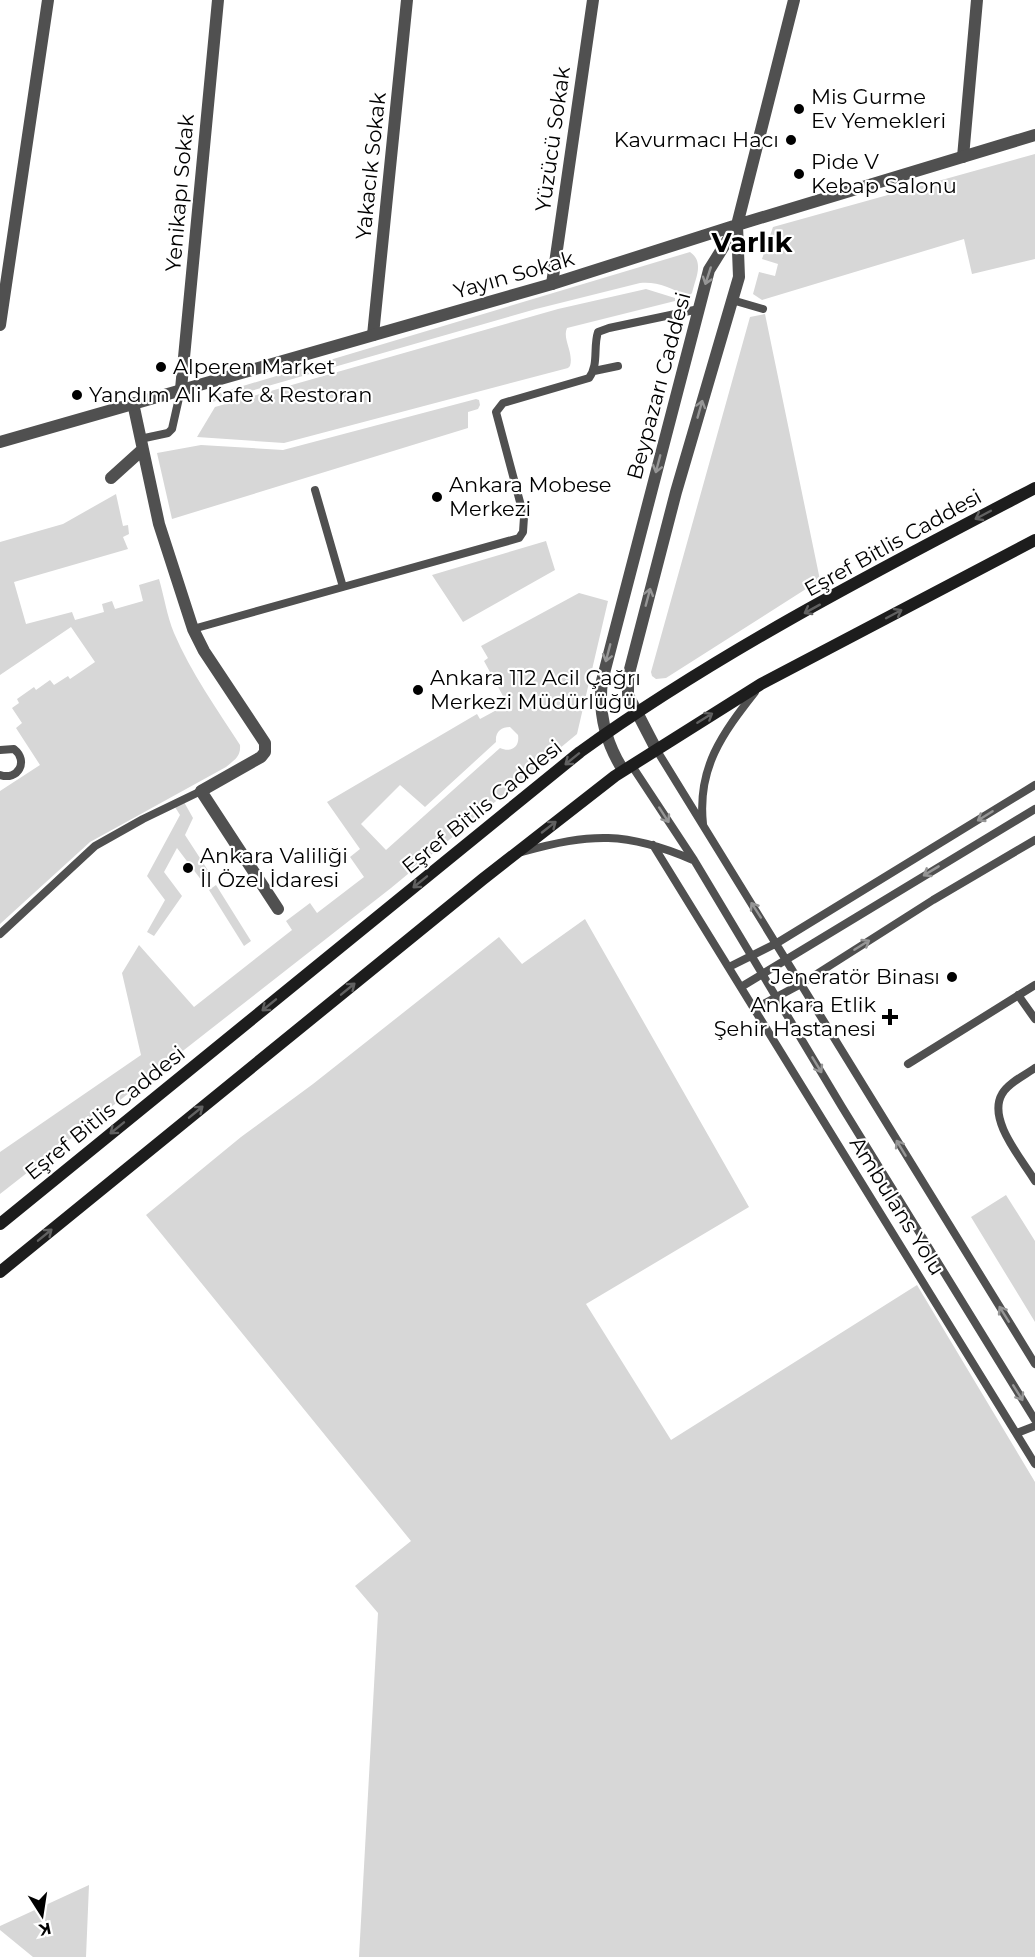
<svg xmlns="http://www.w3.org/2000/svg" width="1035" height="1957" viewBox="0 0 1035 1957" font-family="Montserrat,sans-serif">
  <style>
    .green { fill: #d7d7d7; fill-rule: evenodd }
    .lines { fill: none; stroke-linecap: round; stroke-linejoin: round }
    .service { stroke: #505050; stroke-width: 8 }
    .minor { stroke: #505050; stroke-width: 12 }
    .tertiary { stroke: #505050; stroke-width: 12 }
    .secondary { stroke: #1d1d1d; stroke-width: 12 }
    .oneway { stroke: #969696 }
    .oneway2 { stroke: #616161 }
    .poi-dot { fill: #000; stroke: #fff; stroke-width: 2 }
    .labels { text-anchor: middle; stroke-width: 4.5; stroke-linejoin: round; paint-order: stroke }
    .poi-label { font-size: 21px; fill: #000; stroke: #fff; text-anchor: start }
    .street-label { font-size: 21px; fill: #000; stroke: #fff }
    .district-label { font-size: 27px; font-weight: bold; fill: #000; stroke: #fff }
  </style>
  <rect width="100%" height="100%" fill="#fff"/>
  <path class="green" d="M1035 154V259L972 274 964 239 762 300 753 294 759 272 775 276 778 264 762 259 773 227Z
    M690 252C705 262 695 279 692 293L689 296H686C672 288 656 281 640 283L536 309 209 403 213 395Z
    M646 289 675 298V301L567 328C562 339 574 352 570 366L568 368 284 443 197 437 215 407 558 309Z
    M765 314 820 580 666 678 656 679 652 676 651 672 750 317Z
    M476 399 479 400 480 405 478 409 468 412V428L172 519 157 453 201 445 283 450Z
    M116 494 123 526 128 525 129 534 123 537 128 549 14 582 26 624 72 612 75 620 104 612 102 604 112 601 115 609 143 601 139 585 159 579C164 596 167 616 174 633 191 673 217 709 240 745 241 757 234 760 226 767L90 842 0 924V791L40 765 16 728 22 723 12 708 19 703 17 699 34 687 36 690 50 680 54 685 68 676 70 679 95 662 71 627 0 675V542L63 524Z
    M546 541 555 570 463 622 432 575Z
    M579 593 608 601 577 734 391 888 0 1194V1152L141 1055 122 973 139 945 194 1007 292 930 286 921 310 903 317 913 364 877 350 857 360 849 327 802 477 714 480 719 504 706 501 698 503 696 484 661 488 658 481 646ZM510 727 518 735C520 747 511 753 500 748L386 850 361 824 400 785 425 807 496 742C495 732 501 727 510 727Z
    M184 802 193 818 185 835 211 875 202 881 177 848 164 872 182 896 154 936 147 932 165 900 147 876 180 815 175 807Z
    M216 885 251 941 244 946 209 890Z
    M585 919 749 1207 586 1304 671 1440 917 1285 1035 1482V1957H359L378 1613 355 1586 411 1541 146 1215 241 1137 313 1084 499 937 522 964Z
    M1006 1195 1035 1241V1322L971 1217Z
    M89 1885 86 1957H33L0 1930V1926Z"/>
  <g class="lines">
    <path class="service" d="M732 300 763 309
      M594 371 618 366
      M140 439 168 433 172 429 181 389
      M315 490 343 587 519 538 523 532 524 517 496 412 503 403 589 378C599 365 593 347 598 332L609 328 699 309
      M193 629 343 587
      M656 749 1035 1364
      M0 750 14 749C29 761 18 781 0 775
      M632 766 694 860 842 1107 1035 1420
      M703 824C697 768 722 734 755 692
      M653 845 1035 1464
      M522 852C591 833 626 831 693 860
      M0 934 95 846 143 819 201 791
      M729 967 777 943 1035 785
      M741 987 1035 809
      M1018 995 1035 1019
      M754 1009 801 984 933 900 1035 840
      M908 1064 1035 985
      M1035 1068C1025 1075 1008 1083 1002 1094 987 1120 1022 1159 1035 1181
      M1017 1433 1035 1426"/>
    <path class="minor" d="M963 157 977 0
      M552 284 593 0
      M0 325 48 0
      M373 335 407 0
      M181 389 218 0
      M133 403 159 524 193 629 204 651 265 743V752L261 757 201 791 278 909
      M111 478 142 450"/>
    <path class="tertiary" d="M0 442 552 284 737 225 1035 135
      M656 749 628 695V677L676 492 739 277 737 225 794 0
      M623 770C606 743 598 714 602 681L709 270 737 225"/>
    <path class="secondary" d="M0 1224 580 752C720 651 882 568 1035 488
      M0 1272 483 879 615 776 761 684 1035 540"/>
  </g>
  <defs><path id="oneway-shaft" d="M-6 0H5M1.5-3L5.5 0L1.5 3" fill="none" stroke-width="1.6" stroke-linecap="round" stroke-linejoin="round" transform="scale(1.5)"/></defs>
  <g class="oneway">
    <use href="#oneway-shaft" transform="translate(708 276) rotate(108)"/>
    <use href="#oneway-shaft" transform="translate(700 409) rotate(-74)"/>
    <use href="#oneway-shaft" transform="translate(658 464) rotate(105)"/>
    <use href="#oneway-shaft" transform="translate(648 597) rotate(-75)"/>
    <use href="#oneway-shaft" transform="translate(608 653) rotate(105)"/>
    <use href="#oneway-shaft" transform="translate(664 815) rotate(57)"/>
    <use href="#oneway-shaft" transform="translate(985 816) rotate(148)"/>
    <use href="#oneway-shaft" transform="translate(931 871) rotate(149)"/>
    <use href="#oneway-shaft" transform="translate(756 910) rotate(-123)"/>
    <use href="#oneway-shaft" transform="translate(862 945) rotate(-32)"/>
    <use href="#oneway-shaft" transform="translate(817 1065) rotate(59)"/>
    <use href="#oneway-shaft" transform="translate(901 1148) rotate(-121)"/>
    <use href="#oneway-shaft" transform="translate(1004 1314) rotate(-122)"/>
    <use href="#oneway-shaft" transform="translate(1018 1393) rotate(58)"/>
  </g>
  <g class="oneway2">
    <use href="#oneway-shaft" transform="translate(983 515) rotate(152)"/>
    <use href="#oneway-shaft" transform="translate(812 609) rotate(151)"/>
    <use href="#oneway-shaft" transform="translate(894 614) rotate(-28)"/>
    <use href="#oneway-shaft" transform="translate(705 718) rotate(-32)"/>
    <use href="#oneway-shaft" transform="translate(572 759) rotate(141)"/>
    <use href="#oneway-shaft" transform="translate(549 827) rotate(-38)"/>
    <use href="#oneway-shaft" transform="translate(420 882) rotate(141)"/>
    <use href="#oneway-shaft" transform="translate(348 989) rotate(-39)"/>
    <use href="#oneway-shaft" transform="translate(269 1005) rotate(141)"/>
    <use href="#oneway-shaft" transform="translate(196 1112) rotate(-39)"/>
    <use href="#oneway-shaft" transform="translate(117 1128) rotate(141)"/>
    <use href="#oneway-shaft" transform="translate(45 1235) rotate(-39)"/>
  </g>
  <g class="poi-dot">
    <circle cx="799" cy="109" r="6"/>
    <circle cx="791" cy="140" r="6"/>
    <circle cx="799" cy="174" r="6"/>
    <circle cx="161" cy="367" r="6"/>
    <circle cx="77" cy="395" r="6"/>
    <circle cx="437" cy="497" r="6"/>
    <circle cx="418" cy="690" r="6"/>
    <circle cx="188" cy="868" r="6"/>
    <circle cx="952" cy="977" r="6"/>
    <path d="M887 1008h6v6h6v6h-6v6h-6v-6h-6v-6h6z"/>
  </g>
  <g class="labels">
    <g class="poi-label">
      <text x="811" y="104">Mis Gurme<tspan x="811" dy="24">Ev Yemekleri</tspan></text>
      <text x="779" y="147" text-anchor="end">Kavurmacı Hacı</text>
      <text x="811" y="169">Pide V<tspan x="811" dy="24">Kebap Salonu</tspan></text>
      <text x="173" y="374">Alperen Market</text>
      <text x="89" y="402">Yandım Ali Kafe &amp; Restoran</text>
      <text x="449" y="492">Ankara Mobese<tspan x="449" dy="24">Merkezi</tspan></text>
      <text x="430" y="685">Ankara 112 Acil Çağrı<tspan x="430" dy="24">Merkezi Müdürlüğü</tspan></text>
      <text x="200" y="863">Ankara Valiliği<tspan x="200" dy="24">İl Özel İdaresi</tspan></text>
      <text x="940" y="984" text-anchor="end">Jeneratör Binası</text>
      <text x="876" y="1012" text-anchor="end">Ankara Etlik<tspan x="876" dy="24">Şehir Hastanesi</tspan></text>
    </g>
    <g class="street-label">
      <text transform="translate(553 139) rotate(-82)" y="7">Yüzücü Sokak</text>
      <text transform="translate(371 166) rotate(-84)" y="7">Yakacık Sokak</text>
      <text transform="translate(180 193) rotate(-85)" y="7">Yenikapı Sokak</text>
      <text transform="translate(514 275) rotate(-16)" y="7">Yayın Sokak</text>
      <text transform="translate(659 386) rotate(-75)" y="7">Beypazarı Caddesi</text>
      <text transform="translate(893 543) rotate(-29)" y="7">Eşref Bitlis Caddesi</text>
      <text transform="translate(482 807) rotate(-39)" y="7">Eşref Bitlis Caddesi</text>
      <text transform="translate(105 1113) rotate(-39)" y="7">Eşref Bitlis Caddesi</text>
      <text transform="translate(897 1206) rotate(58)" y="7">Ambulans Yolu</text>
    </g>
    <g class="district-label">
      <text x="752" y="252">Varlık</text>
    </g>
  </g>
  <g transform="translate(42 1915) rotate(168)" stroke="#ffffff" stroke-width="4.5" paint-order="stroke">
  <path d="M0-4.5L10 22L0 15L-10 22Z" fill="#000000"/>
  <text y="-9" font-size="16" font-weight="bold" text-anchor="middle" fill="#000000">K</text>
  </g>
</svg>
